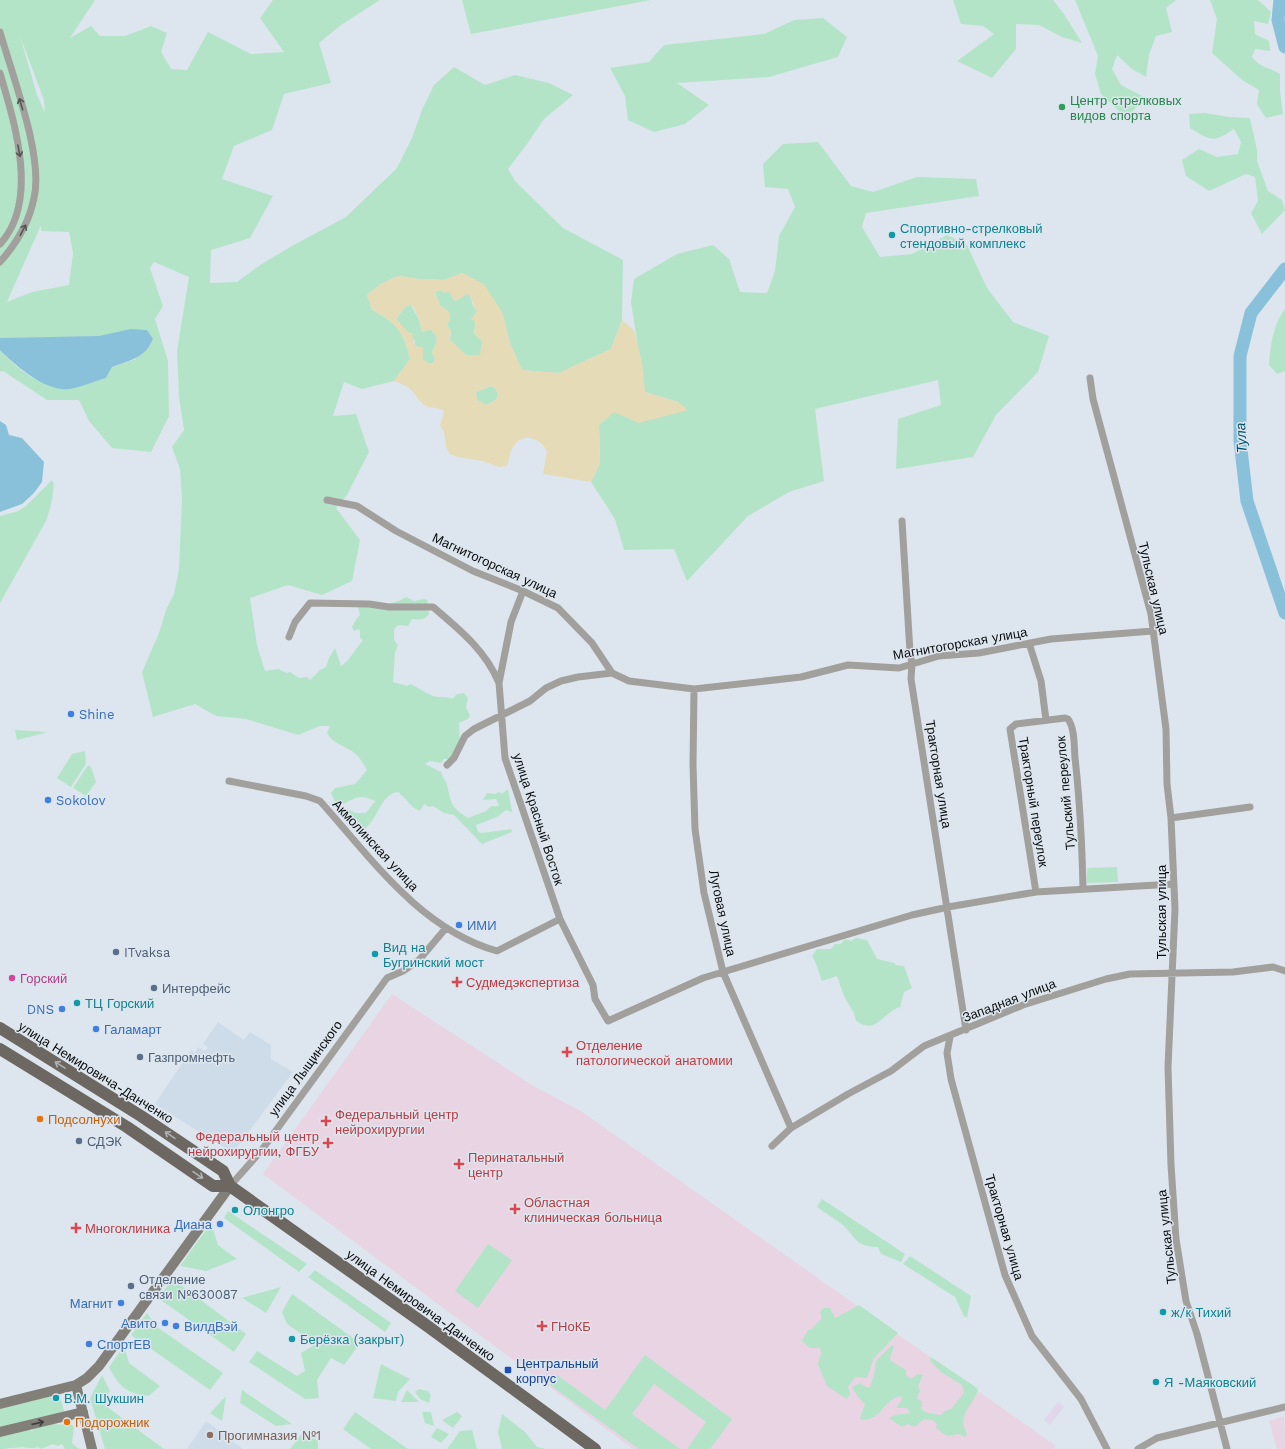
<svg xmlns="http://www.w3.org/2000/svg" width="1285" height="1449" viewBox="0 0 1285 1449" font-family="'Work Sans',sans-serif">
  <style>
    .built { fill: #cedcea }
    .industrial { fill: #e1d6ea }
    .medical { fill: #e8d4e3 }
    .green { fill: #b4e4c8; fill-rule: evenodd }
    .sand { fill: #e5dbb6; fill-rule: evenodd }
    .water { fill: #8ac1da }
    .lines { fill: none; stroke-linecap: round; stroke-linejoin: round }
    .river { stroke: #8ac1da; stroke-width: 13 }
    .street { stroke: #a2a09c; stroke-width: 7 }
    .secondary { stroke: #827f79; stroke-width: 10 }
    .primary { stroke: #6c6760; stroke-width: 12 }
    .oneway { stroke: #565655 }
    .oneway2 { stroke: #b0b3b5 }
    .oneway3 { stroke: #3f403e }
    .leisure-dot { fill: #2e9e5b; stroke: #dde6ee; stroke-width: 1.5 }
    .culture-dot { fill: #0f9aa8; stroke: #dde6ee; stroke-width: 1.5 }
    .shop-dot { fill: #3f7fe0; stroke: #dde6ee; stroke-width: 1.5 }
    .service-dot { fill: #5c6f8a; stroke: #dde6ee; stroke-width: 1.5 }
    .hotel-dot { fill: #d1479c; stroke: #dde6ee; stroke-width: 1.5 }
    .health-dot { fill: #e0444e; stroke: #dde6ee; stroke-width: 1.5 }
    .food-dot { fill: #e8710a; stroke: #dde6ee; stroke-width: 1.5 }
    .transit-dot { fill: #1a4fb4; stroke: #dde6ee; stroke-width: 1.5 }
    .education-dot { fill: #8d6e63; stroke: #dde6ee; stroke-width: 1.5 }
    .labels { text-anchor: middle; stroke-width: 3; stroke-linejoin: round; paint-order: stroke }
    .leisure-label { font-size: 13px; fill: #27864d; stroke: #dde6ee; text-anchor: start }
    .culture-label { font-size: 13px; fill: #0d838f; stroke: #dde6ee; text-anchor: start }
    .street-label { font-size: 13px; fill: #090c0e; stroke: #dde6ee }
    .shop-label { font-size: 13px; fill: #366cbe; stroke: #dde6ee; text-anchor: start }
    .service-label { font-size: 13px; fill: #4e5e75; stroke: #dde6ee; text-anchor: start }
    .hotel-label { font-size: 13px; fill: #b23c85; stroke: #dde6ee; text-anchor: start }
    .health-label { font-size: 13px; fill: #be3a42; stroke: #dde6ee; text-anchor: start }
    .food-label { font-size: 13px; fill: #c56008; stroke: #dde6ee; text-anchor: start }
    .transit-label { font-size: 13px; fill: #164399; stroke: #dde6ee; text-anchor: start }
    .education-label { font-size: 13px; fill: #785e54; stroke: #dde6ee; text-anchor: start }
    .water-label { font-size: 14px; font-style: italic; fill: #03516a; stroke: #dde6ee }
  </style>
  <rect width="100%" height="100%" fill="#dde6ee"/>
  <path class="built" d="M218 1022 244 1040 250 1032 271 1045V1059L293 1072 233 1153 155 1104 191 1050 195 1053 198 1047 205 1051 208 1047 203 1044Z
    M206 1421 243 1449H187Z"/>
  <path class="industrial" d="M1058 1402 1064 1407 1050 1425 1044 1420Z"/>
  <path class="medical" d="M392 994 535 1087 581 1111 1056 1446 1054 1449H633L263 1174Z
    M1284 1416 1285 1449H1277L1269 1421Z"/>
  <path class="green" d="M0 0H95L70 38 91 26 100 36H125L151 26 167 33 161 52 171 69 187 70 208 32 251 54 284 52 260 18 273 0H380L341 25 319 43 331 83 284 94 272 130 234 146 222 179 273 196 250 238 211 250 210 283 237 282 260 265 290 247 346 217 397 168 412 138 422 110 434 85 454 67 485 85 515 75 549 83 573 95 544 119 527 144 508 169 515 181 563 228 623 260 622 320 611 349 559 373 522 370 510 343 502 312 462 273 444 280 419 279 398 276 381 284 367 295 372 310C398 324 403 331 410 359L394 381 362 389 344 382 333 416 356 414 369 452 347 495 336 508 360 540 352 581 322 595 288 585 250 598 257 645 265 671 278 669 287 673 290 672 299 678 307 677 310 680 320 670 326 667 329 658 335 648 341 666 348 660 363 640 360 638V631L359 629 354 631 352 627 357 618 360 615 358 607C375 605 393 606 406 597L414 601 424 599 428 600 427 604 429 614C424 621 420 619 412 619L408 626 398 625 394 629V640L398 645 395 653 393 682 407 686 410 684C418 687 425 693 433 696 440 698 445 696 452 699L457 694 464 693 468 698 466 707 470 716 468 719 459 723 460 743 450 759H444L441 763 430 761 425 764 441 772C443 779 446 781 447 785 452 805 450 806 468 818L486 811 491 806H499L496 799 483 800 487 793 495 794 499 792 502 794 508 789 512 812 506 810 497 817 476 825 478 832 482 833 511 829 512 832 482 844 454 815 444 813 433 806 429 807 424 804 420 811C412 809 406 798 398 792 378 795 378 824 360 832L346 817 344 812 347 809 356 813H366L375 801C357 791 352 802 337 806L331 793 335 788 355 784 367 770C363 763 358 754 350 750 341 745 332 742 327 733L330 726H320L298 735 246 719 216 716 195 704 153 717 142 672 159 633 166 610 174 594 179 569 182 499 180 469 172 447 184 430 179 397 177 351 189 277 154 262 150 268 163 306 155 319 168 361 169 416 151 452 112 448 89 421 79 400H47L3 371 0 372V350C11 361 21 372 35 379 44 383 95 381 106 378L112 367 136 359 113 334 99 337 0 338ZM20 36 44 100 45 113 37 95ZM41 225V231L69 232 73 253 69 285 32 292 7 302Z
    M462 0H651L471 34Z
    M953 0H1053L1064 14 1082 43 1062 37 1039 25 1016 24V49L992 78 957 61 994 34 983 26 961 24Z
    M1075 0H1176L1166 8 1172 32 1156 36 1149 55 1146 77 1132 69 1117 55 1112 69 1121 85 1144 97 1127 119 1101 94 1095 74 1098 56Z
    M1210 0H1258L1271 12 1268 24 1254 21 1255 34 1269 41 1270 51 1255 49 1252 57C1263 70 1268 66 1280 74V91L1283 114 1266 118 1257 104 1259 90 1242 80 1212 53 1217 19Z
    M823 18 847 37 838 57 769 77 677 83 709 105 685 124 654 132 628 120 625 96 610 68 649 62 664 45 764 34 794 20Z
    M1205 113 1229 117 1250 118 1257 150V161L1268 191 1282 200 1285 210 1262 234 1251 213 1258 201 1255 177 1246 174 1209 191 1186 176 1182 160 1199 149 1217 157 1238 154 1241 142 1234 129C1213 143 1211 141 1190 128L1189 114Z
    M818 142 851 186 873 192 917 177 976 179 979 196 866 213 862 227 880 257 912 254 947 235 967 245 987 288 1013 322 1049 336 1038 372 996 415 973 457 896 469 898 419 941 405 938 380 815 409 824 481 789 492 748 516 687 581 674 549 624 550 615 519 591 482 600 463 599 425 614 411 639 423 678 402 645 392 631 302 634 279 677 254 713 245 729 259 740 292 767 293 775 271 779 236 795 207 788 189 765 187 763 164 783 144Z
    M440 290 449 291 453 299 456 301 467 294 470 295 473 306 477 311 474 333 482 341 481 355H466L450 340 451 330 447 326 450 318 440 305 435 292Z
    M411 305 420 322 422 332 430 329C441 338 436 342 432 353L435 358 434 362 430 364 423 360V348L415 346V341L396 319 406 306Z
    M1285 309V371L1277 374 1269 365C1270 347 1273 324 1285 309Z
    M491 386 496 389 498 395 496 400 486 405 477 400 476 392Z
    M52 480C57 485 49 513 46 521L0 603V516L18 511 26 506Z
    M15 730 48 732 17 740Z
    M85 751 86 764 71 787 57 778 72 754Z
    M88 765 91 767 96 782 86 796 73 788Z
    M1117 867 1118 882 1087 883V868Z
    M856 938 867 940 877 959 895 963V965L904 966 912 988 904 992 900 1007C888 1010 877 1030 864 1025 862 1025 859 1022 856 1021L854 1013 844 996 837 976 822 981C819 974 816 961 812 956L817 949H831L835 944H841L845 939 851 941Z
    M822 1199 905 1254 901 1262 881 1254 878 1247C856 1247 856 1238 843 1225 835 1219 825 1213 817 1207Z
    M228 1211 307 1264 299 1272 224 1218Z
    M211 1223 218 1245 237 1259 206 1271 180 1266Z
    M488 1244 512 1260 478 1308 455 1291Z
    M910 1256 971 1296 967 1318 964 1316 955 1297 903 1264Z
    M315 1270 391 1323 385 1332 308 1277Z
    M173 1279 246 1334 234 1352 158 1298Z
    M281 1287 266 1313 242 1298Z
    M292 1294 360 1343 344 1365 331 1358 317 1380 319 1398 305 1399 249 1362 257 1351 297 1376 305 1371 301 1353 316 1344 287 1324 282 1312Z
    M859 1305 898 1333 874 1358 867 1378 855 1377 848 1387 850 1394 847 1399 827 1386 818 1364 821 1353 820 1348H810L802 1341 808 1330 812 1329 822 1318 820 1312 823 1308H830L835 1318Z
    M147 1313 157 1327 223 1373 210 1390 131 1335Z
    M892 1345 894 1347 890 1357 891 1361 906 1370V1375L911 1379 918 1374 923 1375 918 1386 920 1391 917 1398 922 1402 921 1409C926 1414 934 1414 941 1415L945 1411 951 1409 964 1393 962 1385 941 1372 930 1360 931 1357 977 1388 978 1391C972 1405 956 1418 967 1433L966 1437 958 1434 947 1436 936 1428 937 1424 932 1420 925 1419C917 1423 917 1430 908 1424L902 1427 889 1418C896 1413 903 1415 910 1413L907 1408H896L902 1399 900 1396C882 1401 883 1419 862 1420L860 1418 865 1404 858 1397 852 1387 860 1383 867 1388 870 1387 875 1371 876 1361Z
    M124 1346 129 1363 160 1386 149 1396C127 1394 118 1386 109 1367Z
    M645 1355 732 1419 710 1449H687L706 1422 654 1384 632 1414 680 1449H639L550 1385 557 1375 605 1410Z
    M381 1364 410 1379 398 1392 396 1401 373 1398Z
    M102 1375 110 1391 102 1403 164 1449H105L90 1398Z
    M419 1389 428 1391 431 1395 429 1403 420 1399 415 1392Z
    M242 1390 292 1424 276 1426 240 1403Z
    M407 1390 419 1402H401Z
    M59 1394 65 1414 0 1429V1409Z
    M226 1396 222 1421 210 1413Z
    M355 1412 408 1449H371L343 1429Z
    M422 1412H431L434 1426 425 1423Z
    M457 1412 462 1416 453 1428 442 1420Z
    M502 1414 525 1432 537 1447 546 1449H502L498 1432Z
    M69 1422 74 1427 72 1443 79 1449H65L62 1444 58 1446 53 1444 41 1449 38 1447C32 1449 29 1448 23 1447 19 1447 6 1449 0 1449V1435L29 1429 31 1431C36 1428 39 1425 46 1424 53 1423 62 1427 69 1422Z
    M437 1428 449 1434 441 1443 431 1437Z
    M472 1430 477 1449H447L460 1431Z
    M304 1431 318 1441V1449H290Z"/>
  <path class="sand" d="M462 273 484 284 502 312 510 343 522 370 559 373 611 349 622 320 634 330 642 362 645 392 678 402 688 410 639 423 614 412 599 425 600 463 591 482 543 474 547 451C539 436 519 431 511 451 509 456 509 461 507 466L499 467 483 461 457 457 450 454 446 447 444 432 440 426 444 411C438 407 436 409 429 407 421 405 416 395 411 390 406 385 399 383 394 381L410 359C403 332 398 323 372 310L367 295 381 284 398 276 419 279 444 280ZM440 290 445 293 449 291 453 299 456 301 467 294 470 295 474 306 477 311 471 319 476 323 474 333 482 341 480 355H466L450 340 451 330 447 326 450 318 449 312 440 305 435 293ZM411 305 413 306 420 322 422 332 430 329C441 338 436 342 432 353L435 358 434 362 430 364 423 360V348L415 346 412 333 408 332 396 319 406 306ZM491 386 496 389 498 395 496 400 486 405 477 400 476 392Z"/>
  <path class="water" d="M131 329 147 330 153 339C145 358 131 360 112 367L106 378C94 381 73 391 61 389 39 386 15 365 0 350V338L99 336Z
    M0 421 6 425 9 435 22 438 44 462 42 482 34 493 22 504 0 512Z"/>
  <g class="lines">
    <path class="river" d="M1280 0 1278 20 1285 47
      M1285 269 1251 313 1240 356V441L1247 501 1285 613"/>
    <path class="street" d="M0 32C12 75 44 157 34 198 29 223 17 243 0 262
      M0 73C14 121 40 201 0 244
      M1090 378 1093 399 1151 614 1166 729 1167 784 1171 818 1175 909 1168 1067 1171 1165 1176 1239 1186 1301 1197 1334 1227 1449
      M327 500 357 506 396 531 473 571 523 591 558 608 592 643 612 673 629 681 694 689 801 677 848 665 899 668 939 656 979 653 1051 639 1153 631
      M902 521 910 652 912 664 911 679 966 1030
      M523 591 511 622 499 683 505 758 560 919 593 985 595 999 608 1021 703 978 912 915 948 907 1036 892 1174 884
      M289 637 295 622 310 603 369 604 389 607H433C460 630 485 650 499 683
      M1029 643 1041 681 1046 720
      M694 689 693 765 695 829 704 893 723 972 791 1128
      M447 765 454 758 465 736 474 729 530 701 546 688 561 681 578 677 612 673
      M229 781 306 796 320 801C371 858 420 929 497 951L560 919
      M1171 818 1250 807
      M1036 892 1010 729 1016 724 1065 718 1068 719C1075 729 1074 746 1075 758 1080 802 1082 845 1083 888
      M950 1037 947 1053 951 1079 1005 1275 1032 1336 1081 1399 1107 1449
      M772 1146 791 1128 848 1094 891 1071 924 1046 1023 1005 1106 979 1130 974 1233 972 1273 967 1285 971
      M230 1186 261 1151 387 978 403 971 419 960 446 928
      M1138 1449 1157 1438 1285 1407"/>
    <path class="secondary" d="M76 1385 92 1449
      M0 1404 76 1385 87 1378 99 1366 230 1186
      M0 1432 83 1412"/>
    <path class="primary" d="M0 1028 141 1116 223 1171 230 1186 426 1325 595 1449
      M0 1049 127 1127 213 1186H230"/>
  </g>
  <defs><path id="oneway-shaft" d="M-6 0H5M1.5-3L5.5 0L1.5 3" fill="none" stroke-width="1.6" stroke-linecap="round" stroke-linejoin="round"/></defs>
  <g class="oneway">
    <use href="#oneway-shaft" transform="translate(21 104) rotate(-106)"/>
    <use href="#oneway-shaft" transform="translate(19 151) rotate(79)"/>
    <use href="#oneway-shaft" transform="translate(23 230) rotate(-62)"/>
  </g>
  <g class="oneway2">
    <use href="#oneway-shaft" transform="translate(60 1065) rotate(-148)"/>
    <use href="#oneway-shaft" transform="translate(170 1135) rotate(-146)"/>
    <use href="#oneway-shaft" transform="translate(198 1175) rotate(34)"/>
  </g>
  <use class="oneway3" href="#oneway-shaft" transform="translate(38 1423) rotate(-13)"/>
  <circle class="leisure-dot" cx="1062" cy="107" r="4"/>
  <g class="culture-dot">
    <circle cx="892" cy="235" r="4"/>
    <circle cx="375" cy="954" r="4"/>
    <circle cx="77" cy="1003" r="4"/>
    <circle cx="235" cy="1210" r="4"/>
    <circle cx="1163" cy="1312" r="4"/>
    <circle cx="292" cy="1339" r="4"/>
    <circle cx="1156" cy="1382" r="4"/>
    <circle cx="56" cy="1398" r="4"/>
  </g>
  <g class="shop-dot">
    <circle cx="71" cy="714" r="4"/>
    <circle cx="48" cy="800" r="4"/>
    <circle cx="459" cy="925" r="4"/>
    <circle cx="62" cy="1009" r="4"/>
    <circle cx="96" cy="1029" r="4"/>
    <circle cx="220" cy="1224" r="4"/>
    <circle cx="121" cy="1303" r="4"/>
    <circle cx="165" cy="1323" r="4"/>
    <circle cx="176" cy="1326" r="4"/>
    <circle cx="89" cy="1344" r="4"/>
  </g>
  <g class="service-dot">
    <circle cx="116" cy="952" r="4"/>
    <circle cx="154" cy="988" r="4"/>
    <circle cx="140" cy="1057" r="4"/>
    <circle cx="79" cy="1141" r="4"/>
    <circle cx="131" cy="1286" r="4"/>
  </g>
  <circle class="hotel-dot" cx="12" cy="978" r="4"/>
  <g class="health-dot">
    <path d="M455 976h4v4h4v4h-4v4h-4v-4h-4v-4h4z"/>
    <path d="M565 1046h4v4h4v4h-4v4h-4v-4h-4v-4h4z"/>
    <path d="M324 1115h4v4h4v4h-4v4h-4v-4h-4v-4h4z"/>
    <path d="M326 1137h4v4h4v4h-4v4h-4v-4h-4v-4h4z"/>
    <path d="M457 1158h4v4h4v4h-4v4h-4v-4h-4v-4h4z"/>
    <path d="M513 1203h4v4h4v4h-4v4h-4v-4h-4v-4h4z"/>
    <path d="M74 1222h4v4h4v4h-4v4h-4v-4h-4v-4h4z"/>
    <path d="M540 1320h4v4h4v4h-4v4h-4v-4h-4v-4h4z"/>
  </g>
  <g class="food-dot">
    <circle cx="40" cy="1119" r="4"/>
    <circle cx="67" cy="1422" r="4"/>
  </g>
  <rect class="transit-dot" x="504" y="1366" width="8" height="8" rx="2"/>
  <circle class="education-dot" cx="210" cy="1435" r="4"/>
  <g class="labels">
    <g class="leisure-label">
      <text x="1070" y="105">Центр стрелковых<tspan x="1070" dy="15">видов спорта</tspan></text>
    </g>
    <g class="culture-label">
      <text x="900" y="233">Спортивно-стрелковый<tspan x="900" dy="15">стендовый комплекс</tspan></text>
      <text x="383" y="952">Вид на<tspan x="383" dy="15">Бугринский мост</tspan></text>
      <text x="85" y="1008">ТЦ Горский</text>
      <text x="243" y="1215">Олонгро</text>
      <text x="1171" y="1317">ж/к Тихий</text>
      <text x="300" y="1344">Берёзка (закрыт)</text>
      <text x="1164" y="1387">Я -Маяковский</text>
      <text x="64" y="1403">В.М. Шукшин</text>
    </g>
    <g class="street-label">
      <text transform="translate(495 565) rotate(25)" y="5">Магнитогорская улица</text>
      <text transform="translate(1154 588) rotate(77)" y="5">Тульская улица</text>
      <text transform="translate(960 643) rotate(-10)" y="5">Магнитогорская улица</text>
      <text transform="translate(939 774) rotate(81)" y="5">Тракторная улица</text>
      <text transform="translate(1065 793) rotate(-95)" y="5">Тульский переулок</text>
      <text transform="translate(1034 802) rotate(81)" y="5">Тракторный переулок</text>
      <text transform="translate(539 819) rotate(72)" y="5">улица Красный Восток</text>
      <text transform="translate(376 845) rotate(47)" y="5">Акмолинская улица</text>
      <text transform="translate(1161 912) rotate(-90)" y="5">Тульская улица</text>
      <text transform="translate(723 913) rotate(78)" y="5">Луговая улица</text>
      <text transform="translate(1009 1000) rotate(-21)" y="5">Западная улица</text>
      <text transform="translate(305 1068) rotate(-54)" y="5">улица Лыщинского</text>
      <text transform="translate(96 1072) rotate(32)" y="5">улица Немировича-Данченко</text>
      <text transform="translate(1005 1227) rotate(74)" y="5">Тракторная улица</text>
      <text transform="translate(1166 1237) rotate(-96)" y="5">Тульская улица</text>
      <text transform="translate(421 1305) rotate(36)" y="5">улица Немировича-Данченко</text>
    </g>
    <g class="shop-label">
      <text x="79" y="719">Shine</text>
      <text x="56" y="805">Sokolov</text>
      <text x="467" y="930">ИМИ</text>
      <text x="54" y="1014" text-anchor="end">DNS</text>
      <text x="104" y="1034">Галамарт</text>
      <text x="212" y="1229" text-anchor="end">Диана</text>
      <text x="113" y="1308" text-anchor="end">Магнит</text>
      <text x="157" y="1328" text-anchor="end">Авито</text>
      <text x="184" y="1331">ВилдВэй</text>
      <text x="97" y="1349">СпортЕВ</text>
    </g>
    <g class="service-label">
      <text x="124" y="957">ITvaksa</text>
      <text x="162" y="993">Интерфейс</text>
      <text x="148" y="1062">Газпромнефть</text>
      <text x="87" y="1146">СДЭК</text>
      <text x="139" y="1284">Отделение<tspan x="139" dy="15">связи №630087</tspan></text>
    </g>
    <g class="hotel-label">
      <text x="20" y="983">Горский</text>
    </g>
    <g class="health-label">
      <text x="466" y="987">Судмедэкспертиза</text>
      <text x="576" y="1050">Отделение<tspan x="576" dy="15">патологической анатомии</tspan></text>
      <text x="335" y="1119">Федеральный центр<tspan x="335" dy="15">нейрохирургии</tspan></text>
      <text x="319" y="1141" text-anchor="end">Федеральный центр<tspan x="319" dy="15">нейрохирургии, ФГБУ</tspan></text>
      <text x="468" y="1162">Перинатальный<tspan x="468" dy="15">центр</tspan></text>
      <text x="524" y="1207">Областная<tspan x="524" dy="15">клиническая больница</tspan></text>
      <text x="85" y="1233">Многоклиника</text>
      <text x="551" y="1331">ГНоКБ</text>
    </g>
    <g class="food-label">
      <text x="48" y="1124">Подсолнухи</text>
      <text x="75" y="1427">Подорожник</text>
    </g>
    <g class="transit-label">
      <text x="516" y="1368">Центральный<tspan x="516" dy="15">корпус</tspan></text>
    </g>
    <g class="education-label">
      <text x="218" y="1440">Прогимназия №1</text>
    </g>
    <g class="water-label">
      <text transform="translate(1241 438) rotate(-93)" y="5">Тула</text>
    </g>
  </g>
</svg>
